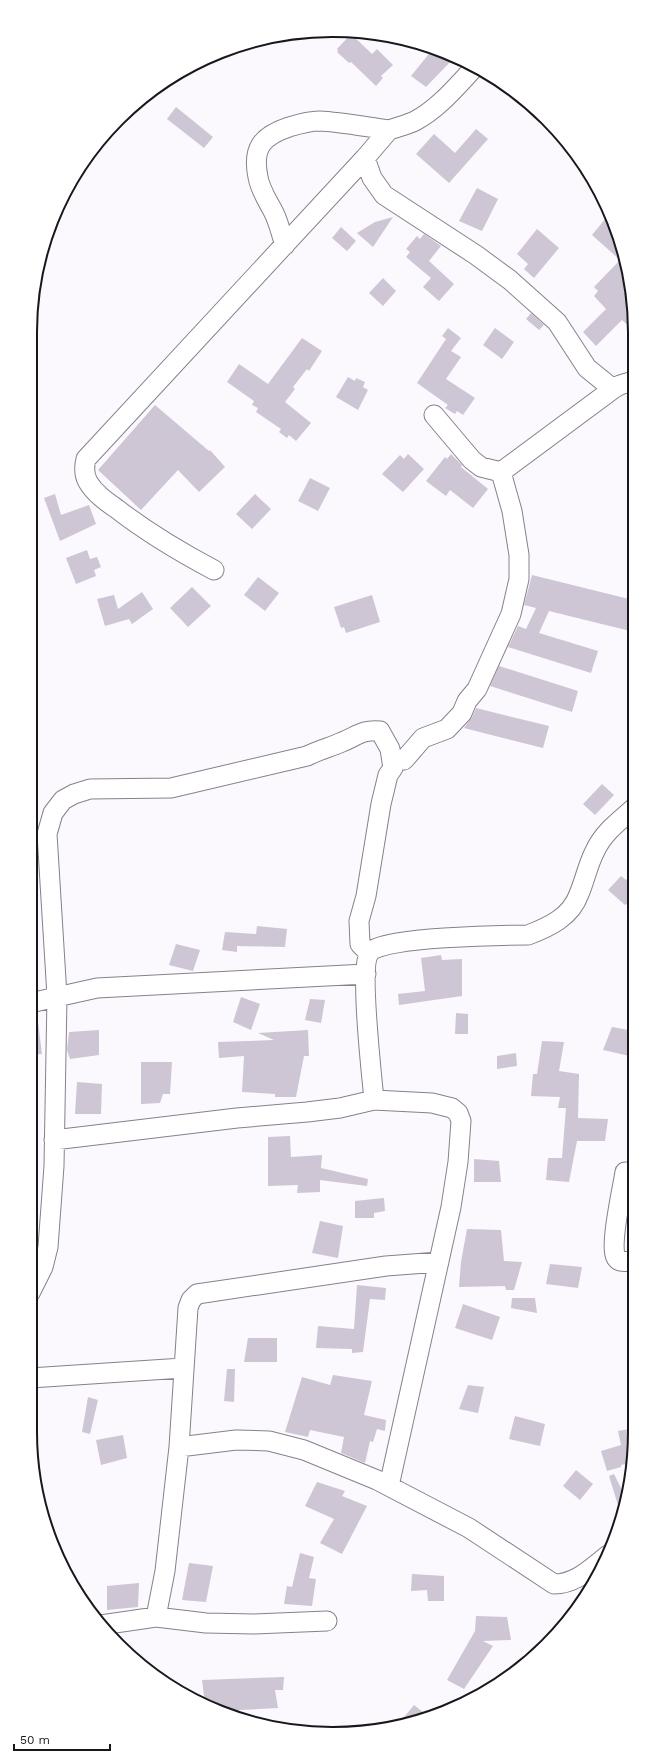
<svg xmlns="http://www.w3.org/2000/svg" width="665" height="1764" viewBox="0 0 665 1764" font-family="'Work Sans',sans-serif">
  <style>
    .building { fill: #cec6d4 }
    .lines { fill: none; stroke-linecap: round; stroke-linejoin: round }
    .minor-casing { stroke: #87808c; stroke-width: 21 }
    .minor { stroke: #fff; stroke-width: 19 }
    .rim { fill: none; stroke: #1a171c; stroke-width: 2 }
  </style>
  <rect width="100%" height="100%" fill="#fbf8fe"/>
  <path class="building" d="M351 34 372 54 377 49 393 65 381 76 383 78 376 86 351 62 349 63 337 52 338 51 337 49Z
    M432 50 453 59 426 87 411 76Z
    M176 107 213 137 204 148 167 119Z
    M476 129 488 139 449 183 416 154 434 134 455 153Z
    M477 188 498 199 482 231 459 221Z
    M393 217 373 247 357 233 375 222Z
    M606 218 614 225 632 293V329L622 320 596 346 583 332 606 309 594 296 598 291 594 287 620 260 592 235Z
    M341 227 356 241 347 251 332 238Z
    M537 229 559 248 534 278 524 269 528 264 517 254Z
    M424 234 441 246 429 261 454 284 439 301 423 287 431 278 406 257 410 252 406 249 417 236 420 239Z
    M383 278 396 291 383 306 369 293Z
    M531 313 544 325 539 330 526 319Z
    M448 328 461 338 451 351 461 357 446 379 475 398 463 415 457 411 455 414 445 408 448 405 417 383 446 339 442 336Z
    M495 328 514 342 502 359 483 345Z
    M302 338 322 351 309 371 307 369 293 387 295 389 285 402 311 423 296 441 289 435 287 438 279 432 281 429 256 412 258 408 252 405 254 401 227 382 239 364 268 384Z
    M348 377 355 381 356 378 365 382 363 387 368 390 358 410 336 397Z
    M155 405 209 451 210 450 225 467 199 492 178 470 141 510 98 470Z
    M408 454 424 469 403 492 382 474 400 455 404 459Z
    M451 454 462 465 461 467 488 489 473 508 450 490 446 496 426 481 445 457 447 459Z
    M310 478 330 488 318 511 298 501Z
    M55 494 61 515 89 505 96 524 60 541 44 498Z
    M255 494 271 509 252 529 236 514Z
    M87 550 90 559 97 557 101 567 94 570 96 576 76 584 66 558Z
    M532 575 633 600V620L630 631 549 611 539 633 598 651 591 673 508 647 518 626 526 629 536 608 524 605Z
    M258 577 279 593 265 611 244 595Z
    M192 587 211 606 188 627 170 608Z
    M142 592 153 609 132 624 129 619 105 626 97 599 114 595 118 609Z
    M372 595 380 622 346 633 344 627 341 628 334 607Z
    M499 666 578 691 572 712 490 686Z
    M476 708 549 726 543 748 464 728 472 717Z
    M602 784 614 795 595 815 583 804Z
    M634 873V899L625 905 608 890 621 876 626 880Z
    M257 926 287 929 285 947 237 946V952L222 950 225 932 256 934Z
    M176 944 200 950 193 971 169 965Z
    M441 955 442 960 462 959V996L399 1005 398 994 425 991 421 958Z
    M241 997 260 1004 251 1030 233 1022Z
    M310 999 325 1000 321 1023 305 1020Z
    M456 1013 468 1014V1034H455Z
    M30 1014H37L42 1054 30 1055Z
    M612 1027 634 1031V1057L603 1050Z
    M99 1030V1055L70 1059 67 1050 69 1032Z
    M308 1030 309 1056H304L296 1097H275V1094L242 1092 244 1056 219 1058 218 1042 274 1040 258 1033Z
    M542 1041 564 1042 559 1071 579 1074 578 1118 608 1119 605 1141H577L569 1182 546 1180 548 1158H562L566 1108H558L560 1097 531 1096 533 1074H537Z
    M516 1053 517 1066 497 1069V1056Z
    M141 1062H172L170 1094H163L160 1103 141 1104Z
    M77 1082 102 1084 101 1114H75Z
    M290 1136 291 1157 322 1155 321 1168 368 1179 367 1186 320 1180V1192L297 1193 298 1185 268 1186V1137Z
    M474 1159 499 1161 501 1182H474Z
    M384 1198 385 1211 374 1213V1218H355V1201Z
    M320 1221 343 1226 338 1258 312 1253Z
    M467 1229 501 1230 504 1261 522 1262 514 1290H506L505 1286 459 1287 461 1262Z
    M550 1264 582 1267 578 1288 546 1284Z
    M357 1285 386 1288 385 1300 370 1299 363 1352 352 1353V1349L316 1348 318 1326 354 1329Z
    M512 1298H535L537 1313 511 1308Z
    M463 1304 500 1317 492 1340 455 1328Z
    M248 1338H277V1362H244Z
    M227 1369H235L234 1402 224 1401Z
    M333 1375 372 1381 364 1415 386 1420 385 1431 377 1429 373 1442 370 1441 365 1463 341 1453 344 1437 310 1430 308 1437 285 1432 302 1377 330 1385Z
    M468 1385 484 1387 478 1413 459 1409Z
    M88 1397 98 1400 90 1434 82 1432Z
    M515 1416 545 1424 540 1446 509 1439Z
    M635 1428 631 1463 621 1465V1467L607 1471 601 1451 621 1445 618 1431Z
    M123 1435 127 1458 101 1465 96 1440Z
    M576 1470 593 1484 580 1500 563 1486Z
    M614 1474 626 1498 622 1518 609 1476Z
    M317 1482 345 1491 342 1496 367 1506 342 1554 320 1543 334 1519 305 1506Z
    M300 1553 314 1557 309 1578 316 1579 312 1606 284 1604 287 1586 292 1587Z
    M189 1563 213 1566 206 1602 182 1600Z
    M412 1574 444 1576V1601H428L427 1590 411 1591Z
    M139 1583 138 1607 107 1610V1586Z
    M476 1616 507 1617 511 1640 483 1641 493 1646 464 1689 447 1680 475 1631Z
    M284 1677 283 1690H275L278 1708 239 1710V1717L232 1716 205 1704 202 1680Z
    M414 1705 429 1717 396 1727Z"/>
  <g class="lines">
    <g class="minor-casing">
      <path id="minor" d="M365 158 372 178 384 195 476 255 510 280 557 322 587 368 613 389
        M285 245C281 234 279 223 274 213 268 201 260 190 258 177 252 148 262 136 289 127 299 124 309 121 319 121 342 122 366 127 389 130 397 127 407 125 415 121 438 109 456 87 473 69
        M434 415 472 460 481 467 501 472
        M214 570C180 552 148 533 117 509 107 502 95 494 88 482 84 475 84 467 86 459L365 158 389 130
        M404 760 423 738 447 729 462 713 467 701 477 689 511 614 519 579V555L512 511 501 472 613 389 620 385 633 381
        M30 1003 97 988 366 974
        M374 1100C372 1078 359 965 370 952 382 937 504 935 528 935 549 927 571 917 579 894 585 880 588 864 595 851 603 833 619 821 634 808
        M54 1140 237 1118 307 1112 340 1108 374 1100 432 1103 452 1108 458 1113 461 1121 458 1162 451 1207 389 1486
        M625 1172C623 1186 608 1251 617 1259 621 1263 628 1261 635 1261
        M30 1293 43 1267 48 1247 54 1166 57 996 47 834 53 813 63 800 74 794 90 789 171 788 307 756C319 750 331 747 342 742 357 736 363 729 380 731L390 749 393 768 388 775 381 804 366 896 359 921 360 944 369 953
        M30 1378 183 1368
        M179 1447 236 1440 269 1441 304 1450 377 1480 469 1528 554 1584C576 1584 591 1568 608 1555
        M156 1617 165 1571 179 1447 188 1308 191 1300 197 1294 386 1266 439 1262
        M101 1625 156 1617 206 1623 254 1624 327 1621"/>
    </g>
    <use href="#minor" class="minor"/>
  </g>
  <path d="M0 0H665V1764H0ZM332 37H333A295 295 0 0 1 628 332V1432A295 295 0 0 1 333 1727H332A295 295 0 0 1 37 1432V332A295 295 0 0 1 332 37Z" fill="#fff" fill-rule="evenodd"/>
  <path class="rim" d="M332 37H333A295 295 0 0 1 628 332V1432A295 295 0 0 1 333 1727H332A295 295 0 0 1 37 1432V332A295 295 0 0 1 332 37Z"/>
  <path d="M14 1744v6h96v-6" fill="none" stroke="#1a171c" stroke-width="2"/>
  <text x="20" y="1744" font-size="12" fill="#1a171c" stroke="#ffffff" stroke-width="3" paint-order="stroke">50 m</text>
</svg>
